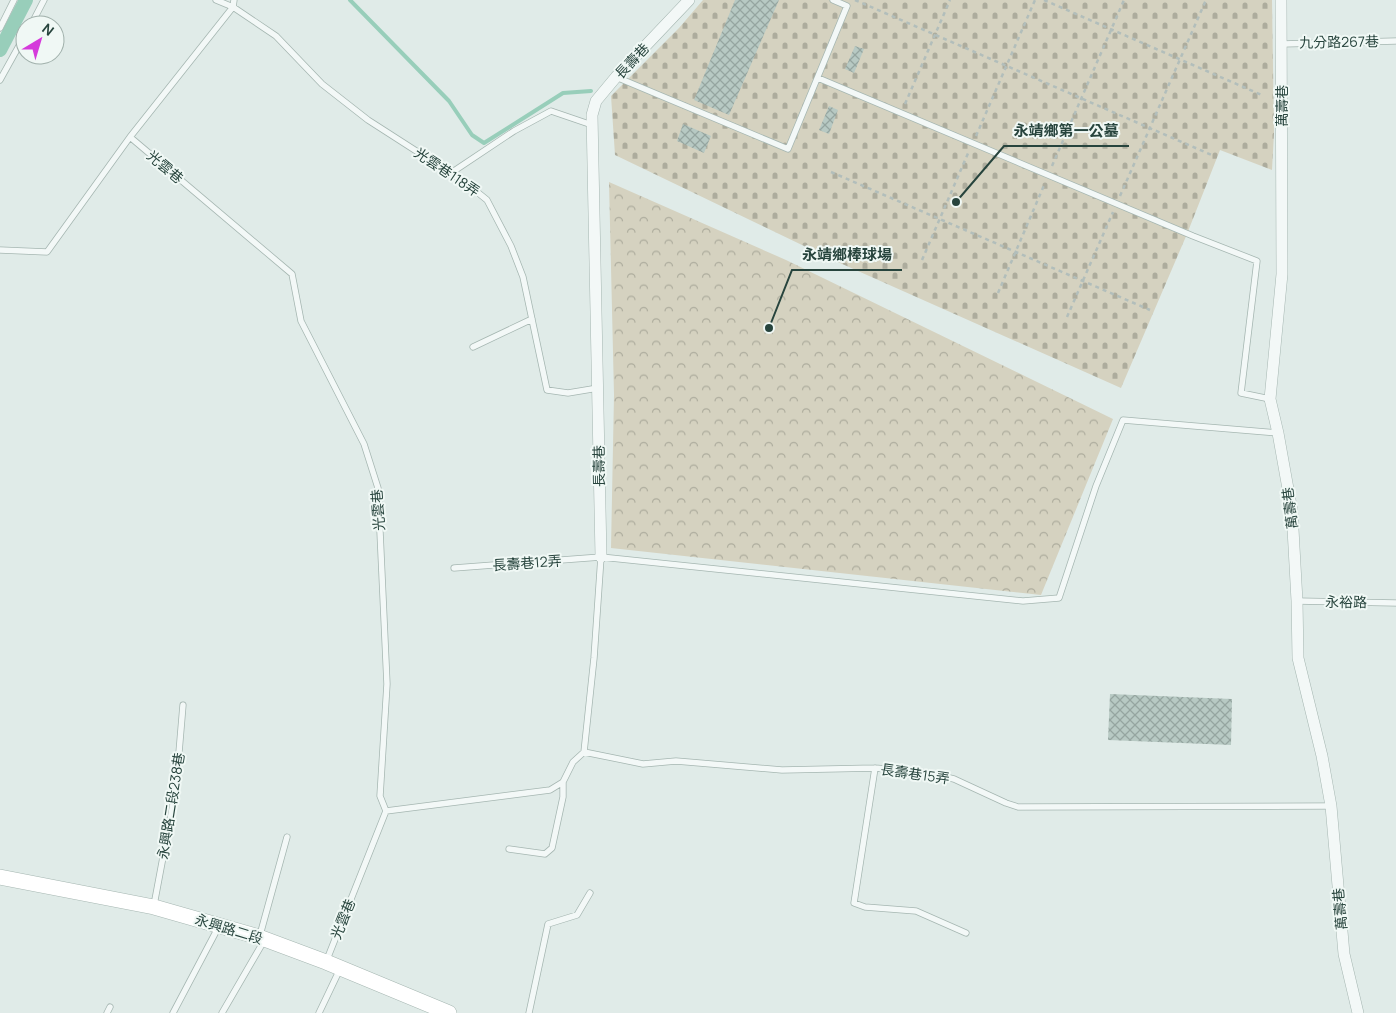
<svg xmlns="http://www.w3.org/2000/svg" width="1396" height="1013" viewBox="0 0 1396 1013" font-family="Manrope,'Noto Sans TC',sans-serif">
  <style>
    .cemetery { fill: url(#cemetery-stones) }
    .park { fill: url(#park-crowns) }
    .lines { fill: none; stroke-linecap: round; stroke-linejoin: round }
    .stream { stroke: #98ceba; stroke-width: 4 }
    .canal { stroke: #98ceba; stroke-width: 14 }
    .building { fill: url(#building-cross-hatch) }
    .lane-casing { stroke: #a5b6b1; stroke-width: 7 }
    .street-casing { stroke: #a5b6b1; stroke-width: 12 }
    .secondary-casing { stroke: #a5b6b1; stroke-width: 16 }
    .path { stroke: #b2bebb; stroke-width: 2.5; stroke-dasharray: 4 4; stroke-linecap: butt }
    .lane { stroke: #f3f8f7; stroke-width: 5.5 }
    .street { stroke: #f3f8f7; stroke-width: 11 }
    .secondary { stroke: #fff; stroke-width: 15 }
    .labels { text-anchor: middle; stroke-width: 4; stroke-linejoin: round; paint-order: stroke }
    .street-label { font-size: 14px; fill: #27443d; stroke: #f0f8f5 }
    .leader { fill: none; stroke: #27443d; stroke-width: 2 }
    .callout-dot { fill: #27443d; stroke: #f0f8f5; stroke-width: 2 }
    .callout-label { font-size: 15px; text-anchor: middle; font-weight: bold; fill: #27443d; stroke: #f0f8f5; stroke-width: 4; stroke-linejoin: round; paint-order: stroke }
  </style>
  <defs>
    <pattern id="cemetery-stones" width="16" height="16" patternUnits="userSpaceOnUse" patternTransform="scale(1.25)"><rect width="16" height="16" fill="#d5d2c0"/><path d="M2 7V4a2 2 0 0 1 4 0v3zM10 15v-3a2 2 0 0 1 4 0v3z" fill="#adac9d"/></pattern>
    <pattern id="park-crowns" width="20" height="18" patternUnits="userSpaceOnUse" patternTransform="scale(1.25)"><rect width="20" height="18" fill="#d5d2c0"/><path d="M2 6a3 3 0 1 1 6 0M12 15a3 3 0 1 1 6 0" fill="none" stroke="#adac9d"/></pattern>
    <pattern id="building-cross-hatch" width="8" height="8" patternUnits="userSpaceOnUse" patternTransform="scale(1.25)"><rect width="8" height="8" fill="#b7c9c3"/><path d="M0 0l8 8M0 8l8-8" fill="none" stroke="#95a5a0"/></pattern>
  </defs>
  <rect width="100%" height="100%" fill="#e0ebe8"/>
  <path class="cemetery" d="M703 0H1272L1274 133 1272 170 1220 150 1187 234 1121 388 831 259 615 155 611 96 679 28Z"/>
  <path class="park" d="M609 182 786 260 1113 419 1041 595 611 548 614 395Z"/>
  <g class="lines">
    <path class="stream" d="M350 0 449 101 472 135 484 143 563 93 591 91"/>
    <path class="canal" d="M0 50 26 0"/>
  </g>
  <path class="building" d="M735 0H779L729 115 694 100Z
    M855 46 864 49 854 73 845 69Z
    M829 106 838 110 829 134 819 130Z
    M683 124 711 136 704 153 677 141Z
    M1110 694 1232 699 1231 745 1108 740Z"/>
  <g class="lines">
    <g class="lane-casing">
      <path id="lane" d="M216 0 233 7 276 36 322 84 368 120 466 183 487 200 511 246 523 277 547 390 568 393 598 388
        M31 25 44 0
        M0 28 14 0
        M1282 44 1396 41
        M616 77 788 149 847 6 833 0
        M818 78 1193 236 1257 261 1241 393 1270 399
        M0 80 25 35
        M130 137 233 7 234 0
        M451 173 514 131 551 111 592 125
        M0 250 47 252 130 137 292 274 301 321 364 444 378 488 387 684 380 796 386 811 326 962
        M473 347 532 319
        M454 568 601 557 1023 601 1059 598 1096 486 1123 420 1278 433
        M1297 601 1396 603
        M584 752 643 764 676 761 782 770 875 768 929 773 954 779 1006 803 1018 807 1331 806
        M875 768 854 903 865 907 916 911 966 933
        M386 811 550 790 563 782 573 762 584 752 594 658 601 557
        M509 849 545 854 552 848 563 797V782
        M154 905 176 788 183 705
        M260 935 287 837
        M107 1013 110 1007
        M173 1013 219 926
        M222 1013 265 939
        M319 1013 340 969
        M529 1013 548 924 577 915 590 893"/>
    </g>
    <g class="street-casing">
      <path id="street" d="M1281 0 1282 274 1270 399 1278 433 1292 511 1297 601 1298 658 1322 756 1331 806 1344 954 1358 1013
        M601 557 592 115 596 101 616 77 689 0"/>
    </g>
    <g class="secondary-casing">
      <path id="secondary" d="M0 877 154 907 259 937 326 962 449 1013"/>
    </g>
    <path class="path" d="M855 0 1214 156
      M1044 0 1264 96
      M905 104 950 0
      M976 136 1035 0
      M1052 166 1124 0
      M831 172 1150 310
      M1120 196 1206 0
      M922 260 969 151
      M998 293 1045 183
      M1067 317 1113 212"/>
    <use href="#lane" class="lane"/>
    <use href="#street" class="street"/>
    <use href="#secondary" class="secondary"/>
  </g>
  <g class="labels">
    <g class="street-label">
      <text transform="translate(1339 42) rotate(-1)" y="5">九分路267巷</text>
      <text transform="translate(632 61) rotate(-47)" y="5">長壽巷</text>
      <text transform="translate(1282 106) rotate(-90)" y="5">萬壽巷</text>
      <text transform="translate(165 167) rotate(40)" y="5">光雲巷</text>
      <text transform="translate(447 172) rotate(34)" y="5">光雲巷118弄</text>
      <text transform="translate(599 466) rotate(-91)" y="5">長壽巷</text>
      <text transform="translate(1290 508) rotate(-97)" y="5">萬壽巷</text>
      <text transform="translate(378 510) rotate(-94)" y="5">光雲巷</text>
      <text transform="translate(527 563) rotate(-4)" y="5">長壽巷12弄</text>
      <text transform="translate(1346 602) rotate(1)" y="5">永裕路</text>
      <text transform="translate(915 774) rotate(8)" y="5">長壽巷15弄</text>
      <text transform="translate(171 806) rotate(-81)" y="5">永興路二段238巷</text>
      <text transform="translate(1340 909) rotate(-95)" y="5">萬壽巷</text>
      <text transform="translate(343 919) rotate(-68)" y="5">光雲巷</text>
      <text transform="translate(229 929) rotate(17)" y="5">永興路二段</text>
    </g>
  </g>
  <path class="leader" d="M956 202L1004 146H1129M769 328L792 270H902"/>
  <g class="callout-dot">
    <circle cx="956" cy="202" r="5"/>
    <circle cx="769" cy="328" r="5"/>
  </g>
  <g class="callout-label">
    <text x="1066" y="136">永靖鄉第一公墓</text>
    <text x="847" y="260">永靖鄉棒球場</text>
  </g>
  <g transform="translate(40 40) rotate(38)"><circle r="24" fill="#f0f8f5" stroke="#a0b0ab"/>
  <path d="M0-4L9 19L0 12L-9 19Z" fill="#d53adb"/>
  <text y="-8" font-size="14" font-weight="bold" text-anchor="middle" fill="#27443d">N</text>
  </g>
</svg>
